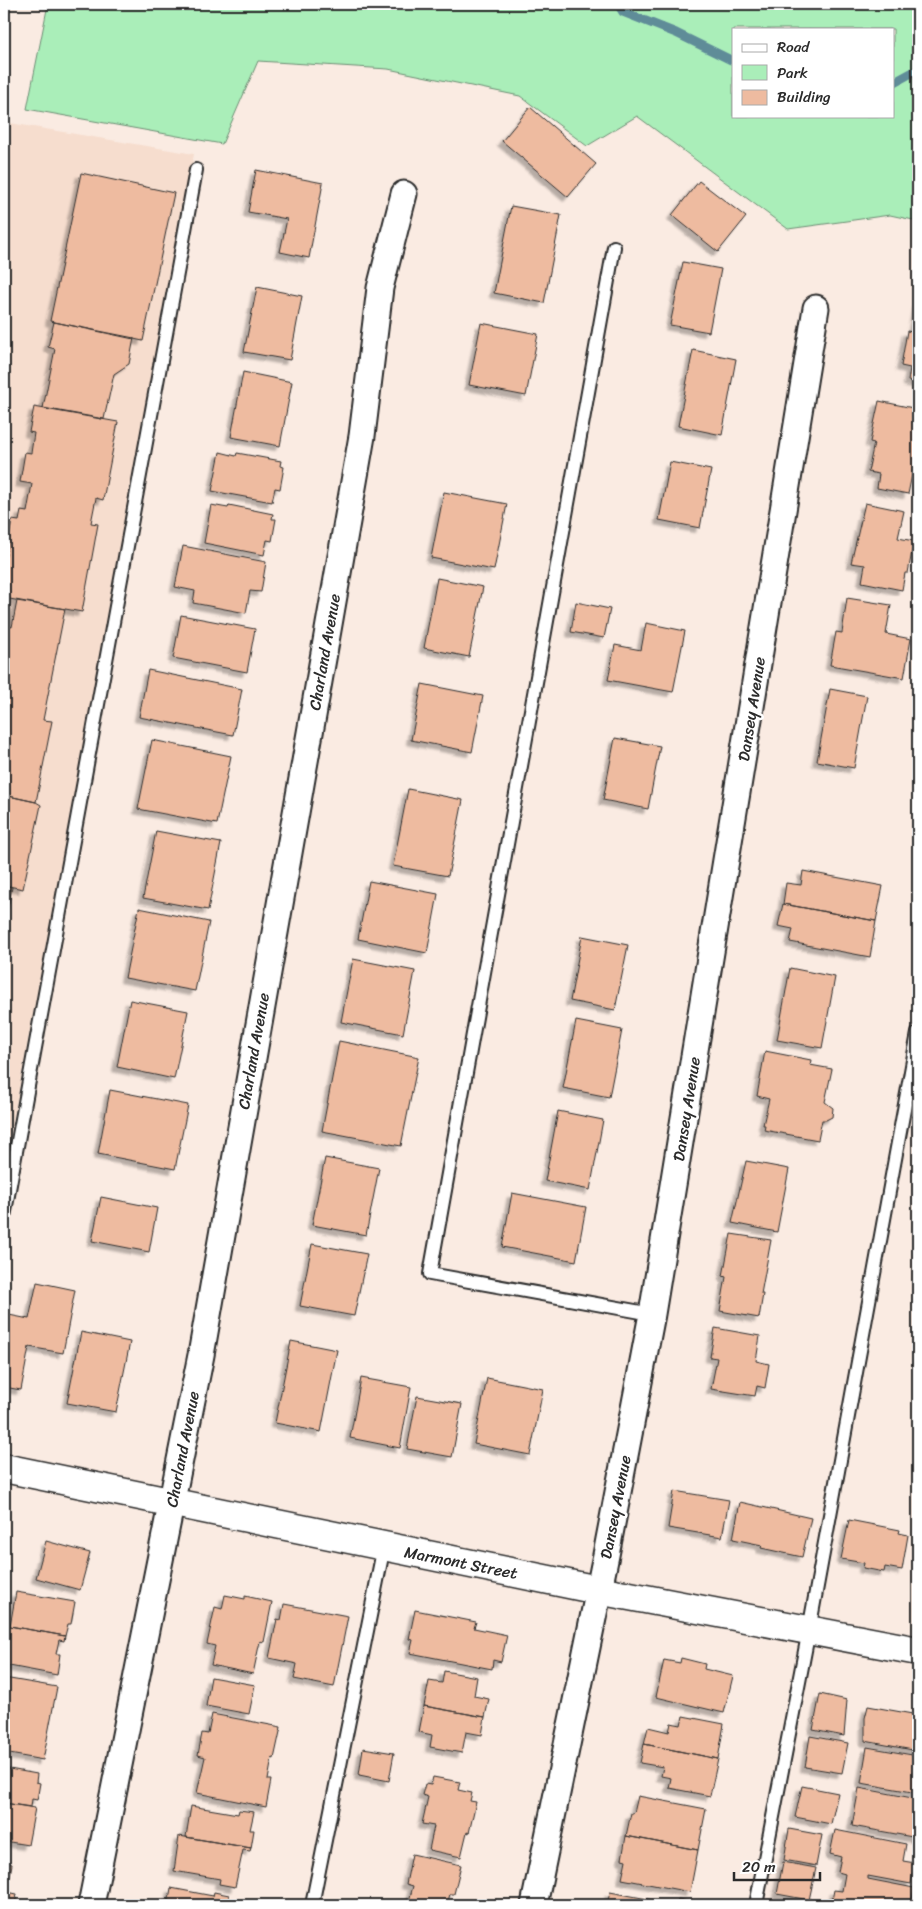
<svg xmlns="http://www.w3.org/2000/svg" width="922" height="1909" viewBox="0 0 922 1909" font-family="Sriracha,sans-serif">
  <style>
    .built { fill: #f6ddce }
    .green { fill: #aaeeb9; stroke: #6a8c72; fill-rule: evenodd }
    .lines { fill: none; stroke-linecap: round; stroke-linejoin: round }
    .stream { stroke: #5f8c98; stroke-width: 9 }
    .building { fill: #eebba0; stroke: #2b2b2b; filter: url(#shadow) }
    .lane-casing { stroke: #2b2b2b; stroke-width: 16 }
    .street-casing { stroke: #2b2b2b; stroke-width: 29 }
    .secondary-casing { stroke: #2b2b2b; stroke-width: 31 }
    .lane { stroke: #fff; stroke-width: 12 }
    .street { stroke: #fff; stroke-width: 25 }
    .secondary { stroke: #fff; stroke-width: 28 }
    .labels { text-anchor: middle; stroke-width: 5; stroke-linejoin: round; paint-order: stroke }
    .street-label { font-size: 16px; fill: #2b2b2b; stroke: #fff }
  </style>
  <defs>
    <filter id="shadow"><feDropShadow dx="-4.5" dy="4.5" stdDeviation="1" flood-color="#0004"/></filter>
  </defs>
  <rect width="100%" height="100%" fill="#faebe2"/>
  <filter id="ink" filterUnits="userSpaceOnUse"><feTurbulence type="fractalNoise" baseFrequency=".02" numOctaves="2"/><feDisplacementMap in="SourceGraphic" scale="10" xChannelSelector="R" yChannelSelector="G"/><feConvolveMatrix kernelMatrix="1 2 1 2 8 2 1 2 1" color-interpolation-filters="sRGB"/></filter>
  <g filter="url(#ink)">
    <path class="built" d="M4 122 194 154 4 1169Z"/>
    <path class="green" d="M48 4H918V221L890 215 788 229 637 116 587 146 520 96 388 69 258 61 222 144 27 109ZM733 29H893V116H733Z"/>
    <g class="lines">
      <path class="stream" d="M618 4 623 12 676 33 731 60H733
        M893 83 915 71 918 72"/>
    </g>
    <path class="building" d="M530 107 596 164 568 197 502 141Z
      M256 170 323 183 309 258 280 252 287 219 248 212Z
      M81 173 174 193 143 341 50 321Z
      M699 181 746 217 718 252 672 215Z
      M511 206 561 215 544 303 494 293Z
      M683 262 721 269 709 332 670 325Z
      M257 287 302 296 290 360 244 352Z
      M917 303 918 304V383L908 381 910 368 901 366 907 331 912 332Z
      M54 322 134 338 129 364 114 374 104 419 43 408 55 349 48 347Z
      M481 323 538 334 526 396 469 385Z
      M693 350 736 359 722 435 678 426Z
      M243 372 292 382 280 446 231 437Z
      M879 401 918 409V446L908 494 877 488 879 474 868 472 874 443 870 442Z
      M34 407 118 422 103 500 96 498 91 523 98 524 82 612 4 598V566L12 520 19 521 21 511 27 512 32 484 20 482 25 452 31 453 34 433 29 432Z
      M220 452 236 456 237 453 281 461 280 466 284 467 280 489 275 488 272 502 212 491Z
      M670 462 711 470 700 528 659 520Z
      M444 492 507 504 494 570 431 558Z
      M865 503 904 511 898 538 914 541 908 573H905L902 590 862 582 865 565 851 563Z
      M211 505 228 508 229 505 273 514 272 519H276L272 541 267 540 264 555 204 543Z
      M183 546 266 562 261 592 250 591 246 613 193 603 195 591 175 587Z
      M437 578 483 587 469 657 424 648Z
      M847 598 891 605 886 634 911 639 904 678 830 665 836 632 842 633Z
      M17 601 65 609 43 720 52 721 36 802 4 795V625L12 627Z
      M576 602 610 609 604 638 571 632Z
      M181 615 255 629 247 672 173 658Z
      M646 623 685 631 673 692 608 680 615 645 641 650Z
      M148 670 242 689 233 735 139 717Z
      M422 684 483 696 472 752 411 740Z
      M830 689 867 696 854 768 817 761Z
      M615 738 660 746 648 809 603 800Z
      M152 740 231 756 217 824 138 809Z
      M408 789 463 800 448 876 393 866Z
      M4 795 36 802 41 805 23 889 4 885Z
      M156 831 221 843 208 910 143 898Z
      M803 871 883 886 876 921 783 904 786 883 801 885Z
      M369 881 438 894 427 953 358 939Z
      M4 885 12 887 4 929Z
      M783 904 876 921 870 957 790 942 793 929 778 926Z
      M139 908 209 922 195 991 125 978Z
      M582 936 628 945 615 1010 570 1001Z
      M353 959 415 971 403 1034 341 1022Z
      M790 968 835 977 822 1048 777 1040Z
      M130 1000 188 1011 174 1079 117 1067Z
      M576 1021 622 1030 609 1097 563 1088Z
      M339 1041 419 1057 401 1146 322 1131Z
      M765 1051 811 1060 810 1065 832 1069 825 1102 833 1108 832 1117 826 1120H822L818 1140 764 1130 765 1125H763L769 1099 757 1096Z
      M110 1090 188 1105 175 1169 98 1154Z
      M558 1111 603 1120 590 1190 545 1181Z
      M325 1158 379 1168 366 1235 312 1225Z
      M746 1161 789 1169 777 1232 732 1223Z
      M512 1193 586 1207 576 1261 502 1247Z
      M101 1197 157 1208 149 1252 92 1241Z
      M731 1234 771 1240 761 1294H763L759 1318 720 1311 726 1277 723 1276Z
      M312 1244 367 1254 354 1316 300 1306Z
      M37 1282 75 1290 63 1353 29 1347 21 1390 4 1387V1314L29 1319Z
      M715 1328 760 1336 756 1361 769 1364 765 1388 757 1386 755 1396 711 1389 717 1358 710 1357Z
      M81 1332 130 1342 116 1412 67 1403Z
      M291 1341 337 1350 321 1432 275 1423Z
      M361 1378 411 1387 400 1448 350 1438Z
      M487 1378 543 1389 530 1455 474 1444Z
      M417 1396 462 1404 452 1457 407 1449Z
      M674 1491 729 1500 722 1537 668 1528Z
      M740 1502 811 1518 802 1557 761 1548 762 1545 733 1539Z
      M849 1520 900 1530 899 1533 908 1535 902 1570 885 1567 884 1572 863 1568 864 1563 841 1559Z
      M46 1541 90 1553 80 1590 36 1578Z
      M16 1592 75 1602 71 1624H68L65 1636 10 1626Z
      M225 1595 245 1599V1596L272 1602 264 1642 260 1641 253 1674 211 1665 215 1646 207 1644 215 1607 222 1609Z
      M284 1604 348 1616 334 1687 294 1679 297 1664 269 1658 277 1619 281 1620Z
      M415 1610 476 1622 474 1628 507 1635 501 1662 493 1660 492 1669 410 1653 413 1640 409 1639Z
      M4 1625 65 1636 64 1641 59 1640 56 1654H60L57 1675 4 1665Z
      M681 1658 705 1664 704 1669 733 1676 724 1713 656 1697 664 1660 680 1663Z
      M444 1671 477 1677 474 1696 489 1699 485 1717 424 1706 429 1681 442 1683Z
      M211 1677 255 1685 249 1714 206 1706Z
      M4 1678 57 1687 43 1760 4 1753Z
      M820 1694 847 1700 844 1736 813 1730Z
      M424 1706 485 1717 482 1735 466 1732 462 1753 430 1747 432 1735 419 1732Z
      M868 1706 918 1715V1751L865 1741V1718Z
      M212 1714 281 1727 274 1759 272 1758 268 1780H271L266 1807 197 1793 205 1757 198 1755 202 1733 208 1734Z
      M683 1716 724 1724 718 1759 644 1744 648 1727 669 1732 671 1723 681 1725Z
      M810 1736 848 1743 842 1773 805 1767Z
      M644 1744 718 1759 710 1796 669 1788 671 1778 661 1776 663 1767 640 1763Z
      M867 1747 918 1756V1793L861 1783Z
      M363 1748 394 1753 389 1781 359 1775Z
      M4 1768 37 1774 36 1782 40 1783 37 1800 32 1799 31 1807 4 1803Z
      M433 1777 460 1782 458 1790 472 1793 470 1801 476 1802 469 1833 467 1832 461 1857 429 1850 434 1826 422 1824 428 1797 422 1795 425 1784 431 1785Z
      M802 1786 838 1793 831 1824 795 1817Z
      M859 1788 918 1799V1838L852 1826Z
      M638 1796 706 1809 698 1850 626 1836 631 1813H634Z
      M4 1803 35 1808 28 1845 4 1841Z
      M191 1806 238 1814 239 1810 254 1812 250 1830H254L251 1848 186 1837Z
      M789 1829 822 1835 816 1866 784 1860Z
      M835 1830 906 1844 903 1861 915 1863 911 1884 868 1876V1879L914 1888 911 1905H831L834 1890 842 1891 845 1874 838 1872 841 1857 830 1854Z
      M179 1836 251 1848 250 1851 243 1850 235 1887 219 1884 220 1879 174 1871Z
      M626 1836 698 1850 690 1892 622 1879 626 1860 622 1859Z
      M412 1854 461 1865 454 1894H450L447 1905H408L413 1886 406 1884Z
      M4 1862 12 1864 7 1892 17 1894 15 1905H4Z
      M783 1862 816 1868 809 1900 777 1894Z
      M171 1888 213 1896 214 1892 229 1895 228 1900 236 1902V1905H168Z
      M610 1892 653 1900 652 1905H607Z
      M678 1899 711 1905H677Z"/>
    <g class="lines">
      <g class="lane-casing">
        <path id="lane" d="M614 247 430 1274 652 1314
          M4 1217 196 170
          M312 1905 384 1546
          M756 1905 809 1630 918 1033"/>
      </g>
      <g class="street-casing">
        <path id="street" d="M91 1905 201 1355 362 436 380 288 404 194
          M534 1905 606 1555 652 1314 816 308"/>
      </g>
      <g class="secondary-casing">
        <path id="secondary" d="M4 1468 598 1590 918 1651"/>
      </g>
      <use href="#lane" class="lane"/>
      <use href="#street" class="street"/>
      <use href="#secondary" class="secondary"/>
    </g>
  </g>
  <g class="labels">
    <g class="street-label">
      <text transform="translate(324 652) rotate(-80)" y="6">Charland Avenue</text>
      <text transform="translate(751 709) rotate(-81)" y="6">Dansey Avenue</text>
      <text transform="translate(253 1051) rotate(-80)" y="6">Charland Avenue</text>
      <text transform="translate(686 1109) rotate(-81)" y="6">Dansey Avenue</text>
      <text transform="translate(182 1449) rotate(-79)" y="6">Charland Avenue</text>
      <text transform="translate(615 1507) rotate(-79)" y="6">Dansey Avenue</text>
      <text transform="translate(461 1562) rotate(11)" y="6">Marmont Street</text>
    </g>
  </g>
  <rect width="922" height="1909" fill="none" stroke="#fff" stroke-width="20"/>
  <rect x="10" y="10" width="902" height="1889" fill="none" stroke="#2b2b2b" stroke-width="2" filter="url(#ink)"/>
  <rect x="732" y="28" width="162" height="90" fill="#ffffff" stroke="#aaaaaa"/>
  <rect x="742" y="44" width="25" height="8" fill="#ffffff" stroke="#aaaaaa"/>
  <text x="777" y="52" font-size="15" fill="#2b2b2b">Road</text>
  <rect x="742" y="65" width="25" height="15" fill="#aaeeb9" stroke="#aaaaaa"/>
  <text x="777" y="78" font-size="15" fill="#2b2b2b">Park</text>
  <rect x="742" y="90" width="25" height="15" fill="#eebba0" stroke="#aaaaaa"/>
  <text x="777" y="102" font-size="15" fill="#2b2b2b">Building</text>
  <path d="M734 1872v8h86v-8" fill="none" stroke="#2b2b2b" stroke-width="2.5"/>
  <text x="742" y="1872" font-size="15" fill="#2b2b2b" stroke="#ffffff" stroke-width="4" paint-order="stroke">20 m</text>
</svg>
